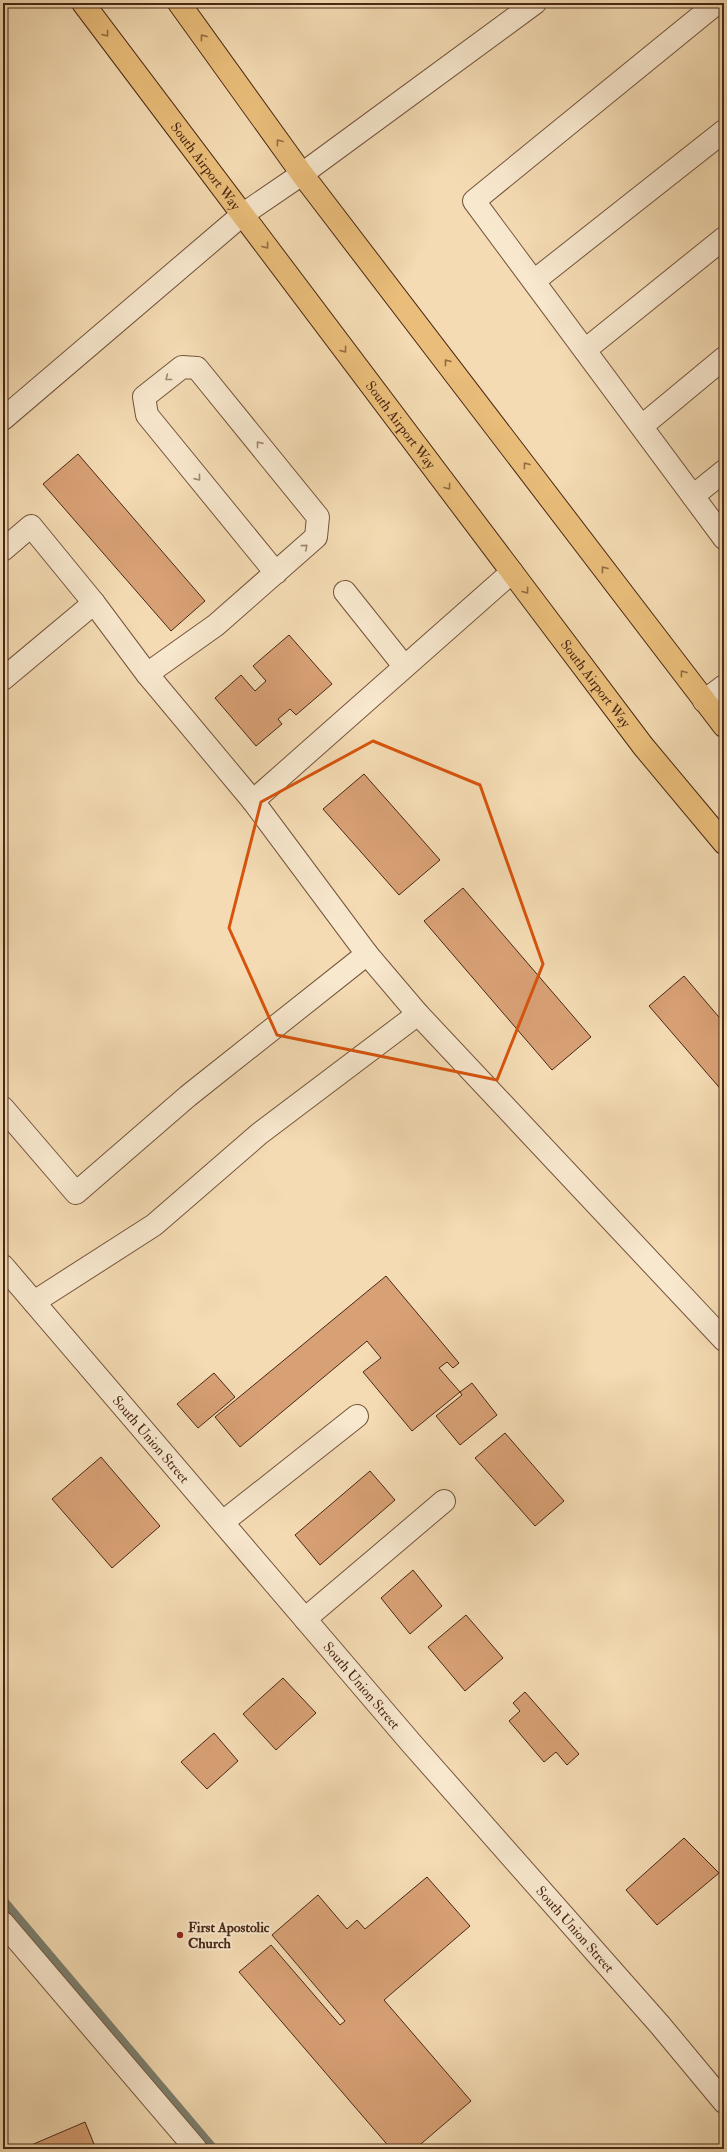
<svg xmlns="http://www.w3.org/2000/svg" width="727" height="2152" viewBox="0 0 727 2152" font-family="'IM FELL Double Pica',serif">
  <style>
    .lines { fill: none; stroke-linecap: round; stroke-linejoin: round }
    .stream { stroke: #7b8071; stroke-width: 10 }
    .building { fill: #d8a075; stroke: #492715 }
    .minor-casing { stroke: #74543c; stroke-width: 24 }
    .major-casing { stroke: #492715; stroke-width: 24 }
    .minor { stroke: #f8e8ce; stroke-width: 22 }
    .major { stroke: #eabe7a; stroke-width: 22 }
    .oneway { stroke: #916b42 }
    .oneway2 { stroke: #a08872 }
    .marked { fill: none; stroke: #d8540d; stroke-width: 3; stroke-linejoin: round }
    .poi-dot { fill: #8f2418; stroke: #f8e8ce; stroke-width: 1.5 }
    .labels { text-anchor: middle; stroke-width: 4; stroke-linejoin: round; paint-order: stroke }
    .street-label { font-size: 14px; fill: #492715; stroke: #f8e8ce }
    .poi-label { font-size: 14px; font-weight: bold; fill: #492715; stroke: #f8e8ce; text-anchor: start }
  </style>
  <rect width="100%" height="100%" fill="#f4dbb3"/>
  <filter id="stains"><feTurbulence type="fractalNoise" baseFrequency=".005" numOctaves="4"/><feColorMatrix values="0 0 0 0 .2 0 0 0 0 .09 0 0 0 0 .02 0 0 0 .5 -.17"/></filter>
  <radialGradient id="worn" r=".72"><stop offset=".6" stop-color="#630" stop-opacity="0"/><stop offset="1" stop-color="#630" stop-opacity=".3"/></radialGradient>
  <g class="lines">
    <path class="stream" d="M3 1901 213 2149"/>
  </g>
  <path class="building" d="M78 454 205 601 171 631 43 484Z
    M289 635 332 684 296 715 290 709 278 719 282 724 256 746 215 698 241 675 255 691 266 681 253 666Z
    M364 774 440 860 399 895 323 809Z
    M463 888 591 1037 552 1070 424 921Z
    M684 976 724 1023V1093L649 1006Z
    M386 1276 459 1363 453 1368 447 1362 439 1368 460 1392 412 1431 363 1372 381 1358 367 1341 240 1447 215 1417Z
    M214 1373 235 1397 198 1428 177 1404Z
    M472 1383 497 1415 460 1445 436 1416 462 1395 460 1392Z
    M505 1433 564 1501 535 1526 475 1458Z
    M101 1457 160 1526 112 1568 52 1499Z
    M370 1471 395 1500 320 1565 295 1535Z
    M413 1570 442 1606 410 1634 381 1598Z
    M466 1615 503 1658 465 1691 428 1647Z
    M283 1678 316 1713 276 1750 243 1714Z
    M525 1692 579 1754 567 1765 556 1752 544 1762 509 1721 520 1711 513 1703Z
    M214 1733 238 1761 207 1789 181 1762Z
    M684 1838 719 1873 657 1925 626 1890Z
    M427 1877 470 1926 384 2000 471 2101 415 2149H391L239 1972 271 1945 340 2025 345 2021 272 1935 318 1895 347 1929 357 1920 365 1929Z
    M85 2122 96 2149H22Z"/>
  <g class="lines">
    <g class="minor-casing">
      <g id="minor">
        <path d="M717 3 474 201 724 538"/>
        <path d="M534 281 724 131"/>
        <path d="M585 350 724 238"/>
        <path d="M3 419 242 215 302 174 535 3"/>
        <path d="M642 426 724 358"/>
        <path d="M693 496 724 471"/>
        <path d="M3 550 31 526 94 603"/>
        <path d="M345 592 404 666"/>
        <path d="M147 674 216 625 316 537 318 517 197 368 182 367 144 397 147 415 276 573"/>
        <path d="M3 679 94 603 147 674 253 801"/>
        <path d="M704 701 724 686"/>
        <path d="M418 1014 367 954 253 801 512 572"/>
        <path d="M3 1108 76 1193 188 1096 367 954"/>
        <path id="s1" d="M3 1266 412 1744 660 2025 724 2102"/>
        <path d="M34 1302 154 1225 259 1134 418 1014 724 1340"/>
        <path d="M223 1522 357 1416"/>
        <path d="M305 1619 444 1501"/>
        <path d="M3 1923 196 2149"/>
      </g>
    </g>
    <g class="major-casing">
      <g id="major">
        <path id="s2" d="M83 3 643 746 724 843"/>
        <path d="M179 3 302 174 724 726"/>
      </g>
    </g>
    <use href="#minor" class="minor"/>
    <use href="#major" class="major"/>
  </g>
  <defs><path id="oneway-chevron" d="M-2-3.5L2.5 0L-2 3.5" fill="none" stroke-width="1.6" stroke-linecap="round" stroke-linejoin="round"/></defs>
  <g class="oneway">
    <use href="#oneway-chevron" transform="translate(106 34) rotate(53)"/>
    <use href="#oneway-chevron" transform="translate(203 37) rotate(-126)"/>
    <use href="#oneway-chevron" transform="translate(279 142) rotate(-126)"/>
    <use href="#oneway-chevron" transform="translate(266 246) rotate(53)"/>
    <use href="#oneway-chevron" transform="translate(344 350) rotate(53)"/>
    <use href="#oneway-chevron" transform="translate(447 362) rotate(-128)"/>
    <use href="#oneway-chevron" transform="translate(526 465) rotate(-127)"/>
    <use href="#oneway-chevron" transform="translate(448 487) rotate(53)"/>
    <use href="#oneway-chevron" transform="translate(604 569) rotate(-127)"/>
    <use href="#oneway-chevron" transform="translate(526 591) rotate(53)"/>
    <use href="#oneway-chevron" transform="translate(683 673) rotate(-127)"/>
  </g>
  <g class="oneway2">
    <use href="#oneway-chevron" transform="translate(168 378) rotate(142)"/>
    <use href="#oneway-chevron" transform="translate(259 444) rotate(-129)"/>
    <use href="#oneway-chevron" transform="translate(198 478) rotate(51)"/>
    <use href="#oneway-chevron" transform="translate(305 547) rotate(-41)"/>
  </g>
  <path class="marked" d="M373 741 480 785 543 964 497 1080 277 1035 229 928 261 802Z"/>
  <circle class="poi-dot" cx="180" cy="1935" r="4"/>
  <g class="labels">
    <g class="street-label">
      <text dy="5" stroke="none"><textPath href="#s2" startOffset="204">South Airport Way</textPath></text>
      <text dy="5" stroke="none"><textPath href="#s2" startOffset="528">South Airport Way</textPath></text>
      <text dy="5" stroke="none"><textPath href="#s2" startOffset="852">South Airport Way</textPath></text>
      <text dy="5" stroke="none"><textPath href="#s1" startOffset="228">South Union Street</textPath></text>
      <text dy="5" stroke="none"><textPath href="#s1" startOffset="552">South Union Street</textPath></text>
      <text dy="5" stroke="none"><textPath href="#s1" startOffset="876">South Union Street</textPath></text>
    </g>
    <g class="poi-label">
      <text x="188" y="1932">First Apostolic<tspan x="188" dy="16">Church</tspan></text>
    </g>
  </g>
  <rect width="727" height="2152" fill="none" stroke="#f4dbb3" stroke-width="16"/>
  <rect x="4" y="4" width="719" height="2144" fill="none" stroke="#492715" stroke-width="2"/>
  <rect x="8" y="8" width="711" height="2136" fill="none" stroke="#492715"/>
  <rect width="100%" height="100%" filter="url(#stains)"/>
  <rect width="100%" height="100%" fill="url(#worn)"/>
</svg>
